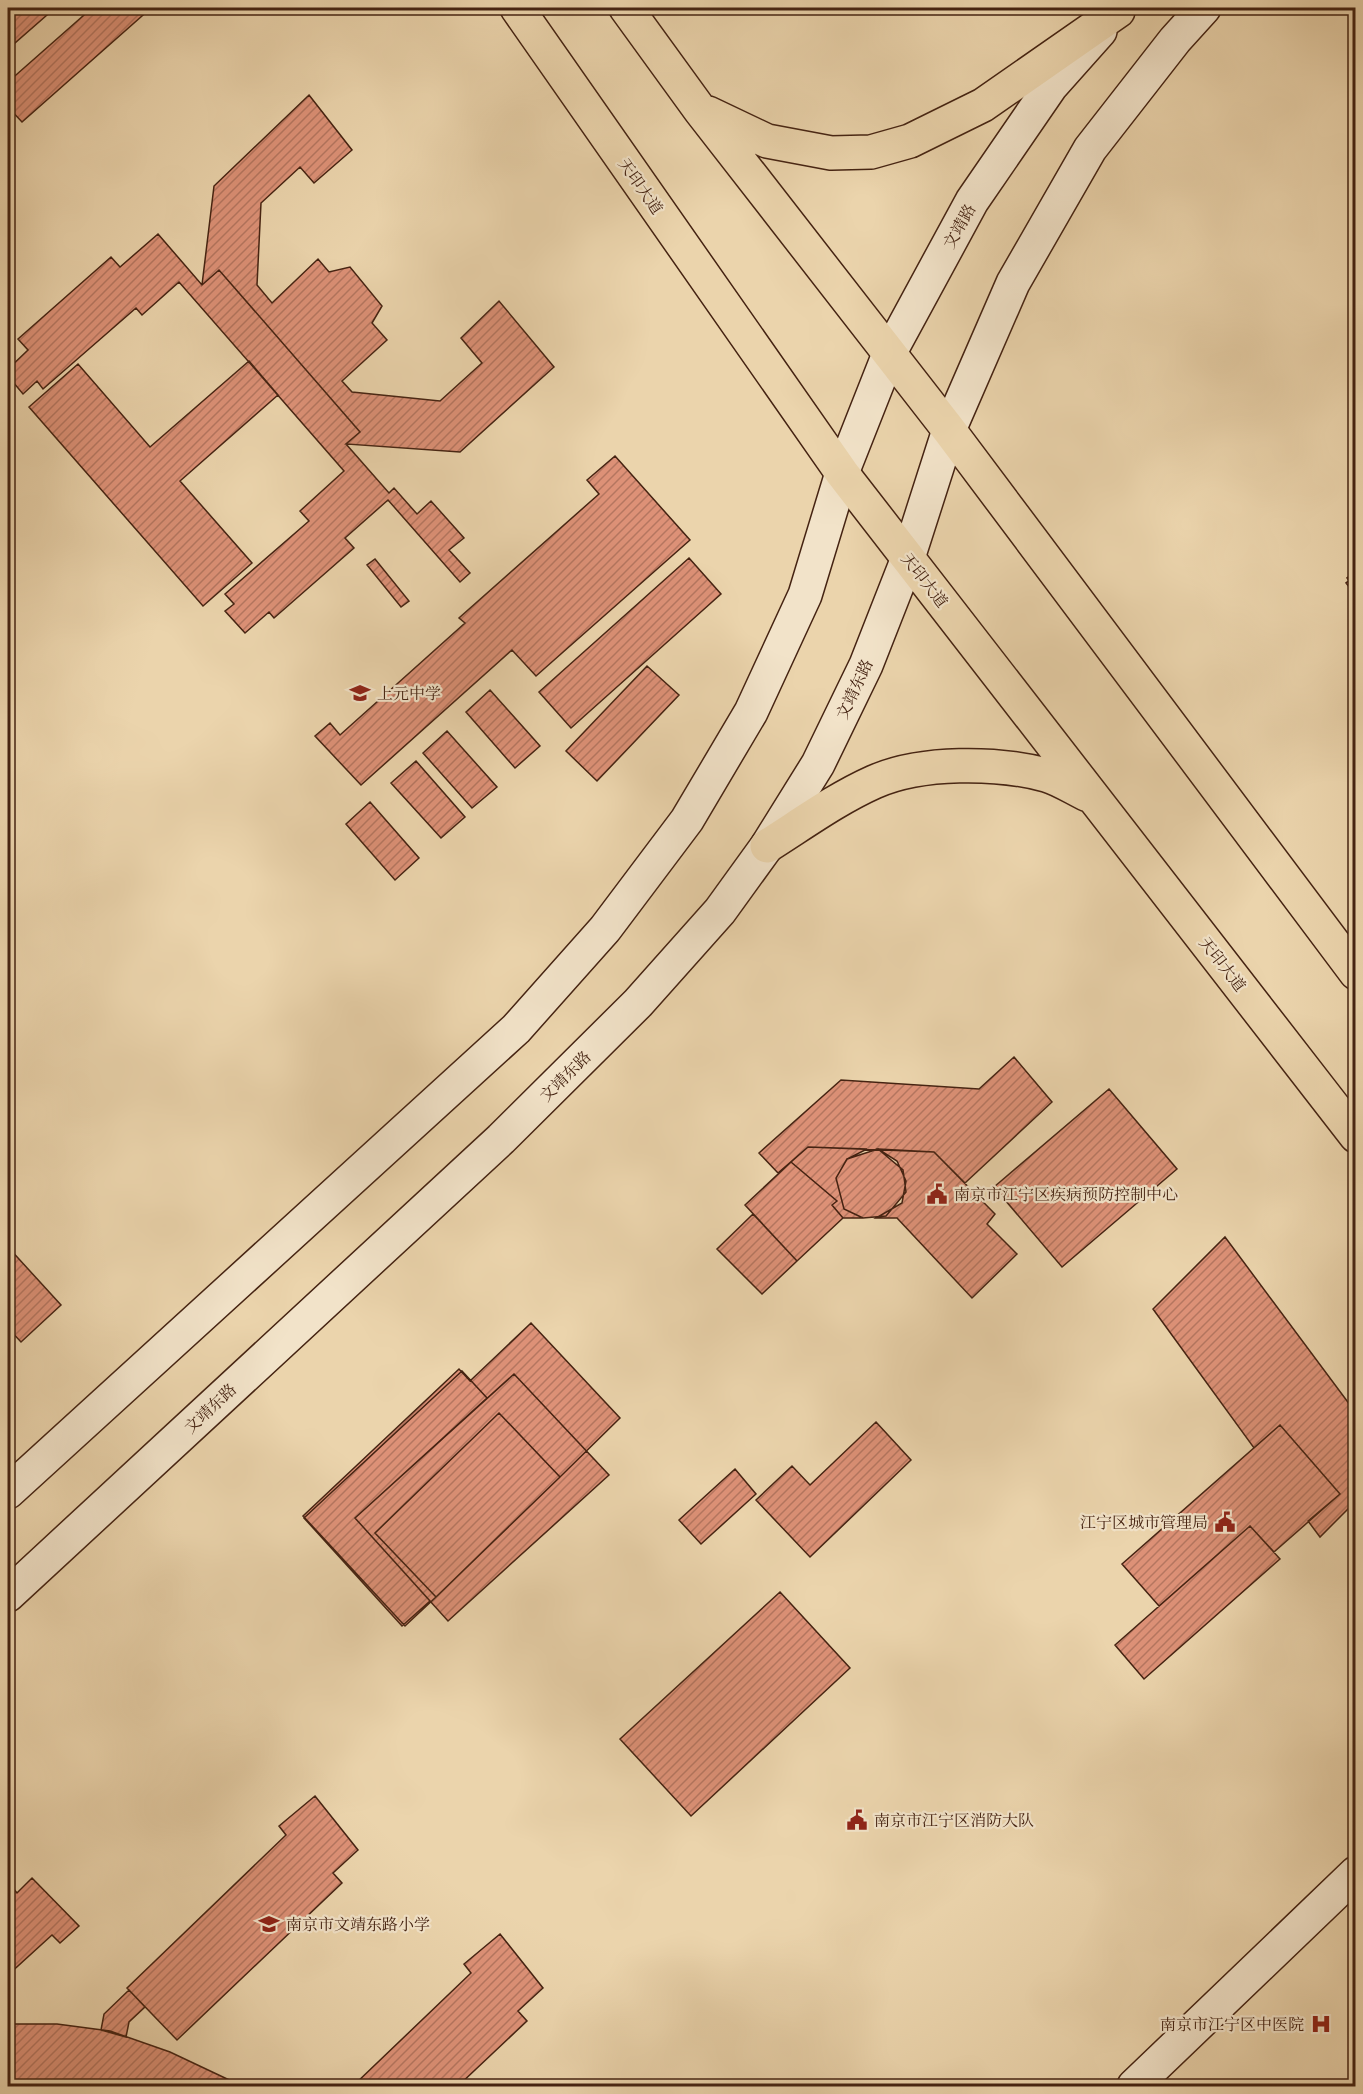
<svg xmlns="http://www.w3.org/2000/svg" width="1363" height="2094" viewBox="0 0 1363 2094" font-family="'Libre Caslon Text','Noto Serif SC',serif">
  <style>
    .building { fill: url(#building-hatch); stroke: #452312; stroke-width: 1.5 }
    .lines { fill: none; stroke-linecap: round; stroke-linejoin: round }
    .secondary-casing { stroke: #452312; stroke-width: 36 }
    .primary-casing { stroke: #452312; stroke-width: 36 }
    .secondary { stroke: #f2e3c9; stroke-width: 33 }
    .primary { stroke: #ebd4ac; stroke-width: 33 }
    .labels { text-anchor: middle; stroke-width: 4.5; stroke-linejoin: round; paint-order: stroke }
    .street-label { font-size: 16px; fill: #452312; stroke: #f2e3c9 }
    .poi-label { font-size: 16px; fill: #452312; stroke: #f2e3c9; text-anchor: start }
  </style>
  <defs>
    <pattern id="building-hatch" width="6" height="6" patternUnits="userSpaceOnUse" patternTransform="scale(1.5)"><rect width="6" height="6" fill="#dd9177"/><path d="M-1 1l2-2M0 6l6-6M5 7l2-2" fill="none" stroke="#b57660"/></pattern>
  </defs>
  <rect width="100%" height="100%" fill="#ebd4ac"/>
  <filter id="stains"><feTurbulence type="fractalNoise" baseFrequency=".00333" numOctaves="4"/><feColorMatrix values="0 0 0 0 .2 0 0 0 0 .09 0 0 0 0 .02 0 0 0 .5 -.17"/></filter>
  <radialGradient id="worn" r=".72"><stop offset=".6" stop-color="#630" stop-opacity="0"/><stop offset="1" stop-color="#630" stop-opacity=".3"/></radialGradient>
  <path class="building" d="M8 8H55L8 49Z
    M92 8H151L22 122 8 107V82Z
    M309 95 352 150 314 183 300 167 261 203 257 285 272 303 318 259 329 272 350 267 382 306 372 323 387 340 342 381 352 392 440 401 482 363 461 338 499 301 554 367 460 452 346 444 360 432 219 270 202 285 214 186Z
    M158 234 202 285 219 270 360 432 346 444 389 493 394 488 417 514 431 501 464 538 449 550 470 573 460 582 388 500 345 538 354 548 274 618 269 612 245 633 225 611 234 604 225 594 309 521 300 511 344 471 179 282 142 315 136 308 43 389 37 381 23 394 8 376V369L28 350 18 339 111 257 120 267Z
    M249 361 278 395 180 481 252 563 203 606 29 407 78 364 150 447Z
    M615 456 690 540 536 676 512 650 361 785 315 736 330 723 340 735 465 623 459 618 599 494 587 480Z
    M689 558 721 594 571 728 539 692Z
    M375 559 409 601 401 607 367 565Z
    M1356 571V590L1347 578Z
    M1356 575V596L1346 583Z
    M647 666 679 695 597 781 566 751Z
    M490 690 540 746 515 768 466 712Z
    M447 731 497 787 472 808 423 753Z
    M416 761 465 817 441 838 391 783Z
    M370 802 419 858 395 880 346 824Z
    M1014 1057 1052 1102 965 1183 934 1152 808 1147 778 1173 759 1153 841 1080 979 1089Z
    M1109 1089 1177 1169 1062 1267 994 1187Z
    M808 1147 867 1149 847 1159 836 1178 844 1209 863 1218H843L832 1205 837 1201 791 1162Z
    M878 1149 934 1152 995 1214 987 1224 1017 1254 972 1298 897 1218H876L902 1203 906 1181 897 1161Z
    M878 1149 903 1170 906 1192 886 1216 863 1218 844 1209 836 1178 847 1159Z
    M791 1162 837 1201 832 1205 843 1218 797 1261 745 1205Z
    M753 1214 797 1261 762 1294 717 1249Z
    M1225 1237 1356 1413V1501L1320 1537 1308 1521 1340 1494 1280 1425 1254 1448 1153 1309Z
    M8 1247 61 1305 21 1342 8 1328Z
    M531 1323 620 1418 560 1477 499 1413 375 1533 436 1597 405 1626 303 1516 459 1369 470 1381Z
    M462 1371 487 1398 355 1518 430 1601 402 1626 304 1518Z
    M514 1374 609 1475 448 1621 355 1518Z
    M499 1413 560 1477 436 1597 375 1533Z
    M876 1422 911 1460 810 1557 756 1500 792 1466 810 1485Z
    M1280 1425 1340 1494 1274 1552 1250 1526 1159 1606 1122 1564Z
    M735 1469 756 1494 701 1544 679 1520Z
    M1250 1526 1280 1559 1144 1679 1115 1645Z
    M780 1592 850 1668 691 1816 620 1739Z
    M315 1796 358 1850 333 1873 342 1883 177 2040 127 1988 286 1835 279 1826Z
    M32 1878 79 1926 60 1943 52 1935 8 1975V1882L17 1893Z
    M500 1934 543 1988 518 2011 527 2021 458 2086H353L471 1973 464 1964Z
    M129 1990 145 2007 129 2022 126 2037 101 2030 104 2014Z
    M12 2024H57L110 2031 170 2052 242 2086H8V2051L13 2050Z"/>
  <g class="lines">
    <g class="secondary-casing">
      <path id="secondary" d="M8 1492 516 1029 605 929 687 820 751 712 805 595 842 473 889 354 972 201 1051 86 1100 31
        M8 1595 501 1139 638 1003 720 911 767 846 818 764 866 665 908 558 949 430 1013 283 1090 149 1175 40 1204 8
        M1134 2086 1356 1873"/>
    </g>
    <g class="primary-casing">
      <path id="primary" d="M517 8 842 473 1356 1136
        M626 8 700 110 949 430 1356 973
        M708 113 767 141 831 153 871 152 910 141 983 105 1118 11
        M767 846C802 824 836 799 874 782 921 761 997 762 1046 775 1060 779 1075 789 1088 795"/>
    </g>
    <use href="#secondary" class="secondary"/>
    <use href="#primary" class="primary"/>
  </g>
  <defs>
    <g id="school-bare" transform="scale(1.62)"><path d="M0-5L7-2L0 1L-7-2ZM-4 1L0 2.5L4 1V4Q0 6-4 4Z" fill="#8f2418" stroke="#f2e3c9" stroke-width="2.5" paint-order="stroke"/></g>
    <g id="civic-bare" transform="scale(1.62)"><path d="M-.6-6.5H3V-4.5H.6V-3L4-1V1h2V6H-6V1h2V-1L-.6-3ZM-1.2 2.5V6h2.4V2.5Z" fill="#8f2418" stroke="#f2e3c9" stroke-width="2.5" paint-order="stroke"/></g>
    <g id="hospital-bare" transform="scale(1.62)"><path d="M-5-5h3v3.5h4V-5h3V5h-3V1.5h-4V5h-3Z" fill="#8f2418" stroke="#f2e3c9" stroke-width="2.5" paint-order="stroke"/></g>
  </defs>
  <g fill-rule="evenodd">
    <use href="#school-bare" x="360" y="693"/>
    <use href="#civic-bare" x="937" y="1194"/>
    <use href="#civic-bare" x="1225" y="1522"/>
    <use href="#civic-bare" x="857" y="1820"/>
    <use href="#school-bare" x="269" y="1924"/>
    <use href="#hospital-bare" x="1321" y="2024"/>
  </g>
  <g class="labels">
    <g class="street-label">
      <text transform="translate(641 186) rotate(55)" y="6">天印大道</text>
      <text transform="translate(959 226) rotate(-61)" y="6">文靖路</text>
      <text transform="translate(925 580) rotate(52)" y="6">天印大道</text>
      <text transform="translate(854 689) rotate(-65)" y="6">文靖东路</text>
      <text transform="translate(1223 964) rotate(52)" y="6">天印大道</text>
      <text transform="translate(565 1076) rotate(-45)" y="6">文靖东路</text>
      <text transform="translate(210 1408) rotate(-43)" y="6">文靖东路</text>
    </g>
    <g class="poi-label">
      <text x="377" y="699">上元中学</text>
      <text x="954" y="1200">南京市江宁区疾病预防控制中心</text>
      <text x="1208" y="1528" text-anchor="end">江宁区城市管理局</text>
      <text x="874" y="1826">南京市江宁区消防大队</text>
      <text x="286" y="1930">南京市文靖东路小学</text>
      <text x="1304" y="2030" text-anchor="end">南京市江宁区中医院</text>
    </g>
  </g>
  <rect width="1363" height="2094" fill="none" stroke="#ebd4ac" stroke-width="30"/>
  <rect x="9" y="9" width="1345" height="2076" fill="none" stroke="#452312" stroke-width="3"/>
  <rect x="15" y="15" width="1333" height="2064" fill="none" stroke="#452312" stroke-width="1.5"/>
  <rect width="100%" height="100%" filter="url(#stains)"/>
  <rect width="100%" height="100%" fill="url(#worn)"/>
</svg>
